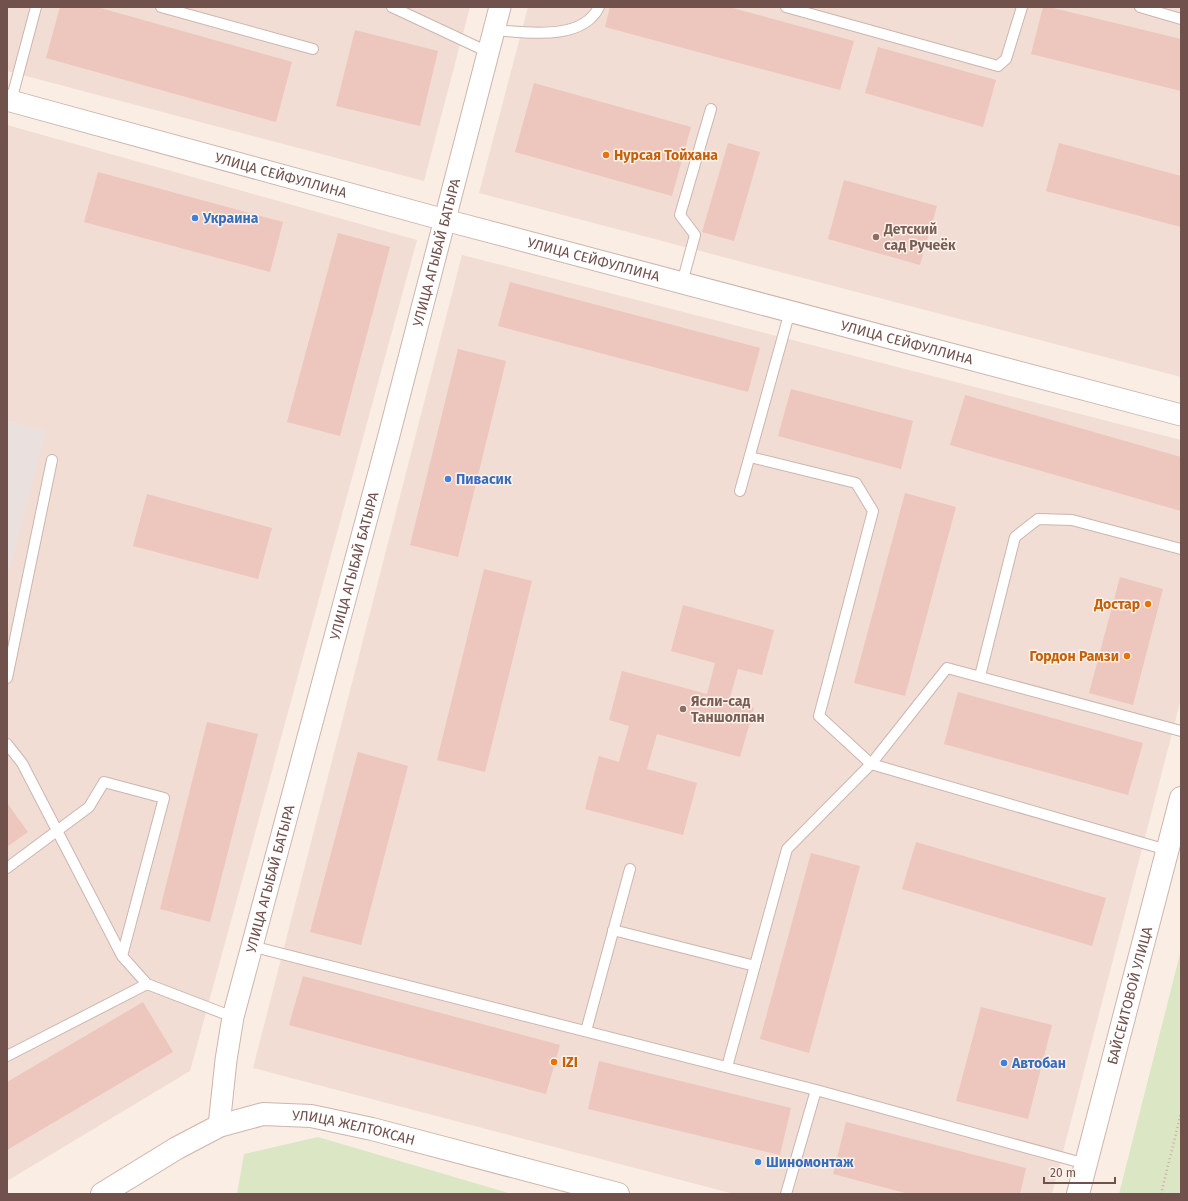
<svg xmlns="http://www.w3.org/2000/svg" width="1188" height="1201" viewBox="0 0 1188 1201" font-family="'Fira Sans',sans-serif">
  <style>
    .residential { fill: #f1ddd3 }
    .industrial { fill: #eae1de }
    .green { fill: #dae6c4 }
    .building { fill: #edc6be }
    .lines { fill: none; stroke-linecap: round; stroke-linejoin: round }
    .lane-casing { stroke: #cdb5af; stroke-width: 12 }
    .street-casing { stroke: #cdb5af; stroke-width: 23 }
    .secondary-casing { stroke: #cfb4ac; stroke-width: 24 }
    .path { stroke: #d2aaa2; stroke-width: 2.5; stroke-dasharray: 1 3; stroke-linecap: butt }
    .lane { stroke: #fff; stroke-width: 10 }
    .street { stroke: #fff; stroke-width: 21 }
    .secondary { stroke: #fff; stroke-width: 22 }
    .food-dot { fill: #e8710a; stroke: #fdf2ea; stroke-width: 1.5 }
    .shop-dot { fill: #3f7fe0; stroke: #fdf2ea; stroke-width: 1.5 }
    .education-dot { fill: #8d6e63; stroke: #fdf2ea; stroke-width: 1.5 }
    .labels { text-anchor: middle; stroke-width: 3; stroke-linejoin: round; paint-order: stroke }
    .food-label { font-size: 14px; font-weight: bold; fill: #c56008; stroke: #fdf2ea; text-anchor: start }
    .street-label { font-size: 14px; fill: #71514c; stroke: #fdf2ea }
    .shop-label { font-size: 14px; font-weight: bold; fill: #366cbe; stroke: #fdf2ea; text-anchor: start }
    .education-label { font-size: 14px; font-weight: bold; fill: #785e54; stroke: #fdf2ea; text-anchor: start }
  </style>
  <rect width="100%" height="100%" fill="#faede4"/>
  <path class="residential" d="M7 7H470L424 181 7 71Z
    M528 7H1181V377L479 193Z
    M7 125 417 240 190 1071 7 1181Z
    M462 255 1181 440V699L1052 1194H734L253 1068Z"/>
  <path class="industrial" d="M7 421 46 431 7 578Z"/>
  <path class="green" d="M1181 950V1194H1119Z
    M318 1137 495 1189 512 1194H237L244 1154Z"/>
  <path class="building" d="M60 7H97L292 62 276 122 46 58Z
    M610 7H729L854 41 840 90 605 27Z
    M1043 7H1049L1181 39V91L1031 54Z
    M355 30 438 51 420 126 336 106Z
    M878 47 996 80 983 127 865 93Z
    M534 83 691 127 672 196 515 152Z
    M728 143 760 152 734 241 702 232Z
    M1059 143 1181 176V227L1046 191Z
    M98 172 283 222 270 272 84 222Z
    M844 180 937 206 920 265 828 239Z
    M338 233 390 247 340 436 287 422Z
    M510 282 760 348 748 392 498 326Z
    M458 349 506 361 458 557 410 545Z
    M791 389 913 421 901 469 778 436Z
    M965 395 1181 457V511L950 445Z
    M905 493 956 507 905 696 854 683Z
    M147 494 272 528 258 579 133 546Z
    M484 569 532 581 485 772 437 760Z
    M1120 577 1163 589 1133 705 1089 693Z
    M683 605 774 630 762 675 738 669 729 701 754 708 740 757 657 734 647 769 697 783 683 835 585 809 599 756 619 762 629 726 609 720 622 671 707 694 715 663 671 651Z
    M958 692 1143 743 1128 795 944 744Z
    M207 722 258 734 210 922 160 909Z
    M358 752 408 766 361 945 310 932Z
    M7 803 28 832 7 847Z
    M916 842 1106 898 1092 946 902 889Z
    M811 853 860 866 809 1053 760 1039Z
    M303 976 560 1045 546 1094 289 1025Z
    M143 1002 173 1052 7 1150V1082Z
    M981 1007 1052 1025 1028 1119 956 1101Z
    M599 1061 791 1108 780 1155 588 1109Z
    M846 1122 1026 1168 1020 1194H909L833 1174Z"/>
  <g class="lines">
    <g class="lane-casing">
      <path id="lane" d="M161 7 313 49
        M392 7 488 52
        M786 7 998 66 1006 59 1022 7
        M1140 7 1181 19
        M494 30C525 32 582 42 599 7
        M11 101 36 7
        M682 283 695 235 680 215 711 109
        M750 457 856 483 873 511 819 716 871 764 947 668 1181 731
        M740 491 790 311
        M980 676 1015 537 1038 519 1072 520 1181 549
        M7 678 52 460
        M7 744 22 763 122 956
        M7 868 89 807 104 782 164 798 122 956 147 984 233 1017
        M613 930 755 966
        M251 946 816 1090 786 1194
        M586 1031 630 869
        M7 1056 147 984
        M727 1067 787 849 871 764 1167 850
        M816 1090 1086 1164"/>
    </g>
    <g class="street-casing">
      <g id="street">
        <path id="s1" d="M7 100 445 220 1181 415"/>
        <path id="s2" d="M219 1126 226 1060 233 1017 388 439 500 7"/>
      </g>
    </g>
    <g class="secondary-casing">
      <g id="secondary">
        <path id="s3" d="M102 1194 177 1148 219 1126 263 1114 311 1116 372 1129 618 1194"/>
        <path id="s4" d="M1078 1194 1181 798"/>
      </g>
    </g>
    <path class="path" d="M1161 1194 1181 1113"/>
    <use href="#lane" class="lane"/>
    <use href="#street" class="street"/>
    <use href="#secondary" class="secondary"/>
  </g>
  <g class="food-dot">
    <circle cx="606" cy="155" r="4"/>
    <circle cx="1148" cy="604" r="4"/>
    <circle cx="1127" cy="656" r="4"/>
    <circle cx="554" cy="1062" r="4"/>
  </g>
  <g class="shop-dot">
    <circle cx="195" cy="218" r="4"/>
    <circle cx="448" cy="479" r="4"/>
    <circle cx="1004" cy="1063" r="4"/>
    <circle cx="758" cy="1162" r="4"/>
  </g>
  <g class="education-dot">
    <circle cx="876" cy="237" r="4"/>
    <circle cx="683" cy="709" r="4"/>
  </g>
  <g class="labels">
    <g class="food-label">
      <text x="614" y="160">Нурсая Тойхана</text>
      <text x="1140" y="609" text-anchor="end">Достар</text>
      <text x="1119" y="661" text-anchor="end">Гордон Рамзи</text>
      <text x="562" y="1067">IZI</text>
    </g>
    <g class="street-label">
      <text dy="5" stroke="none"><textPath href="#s1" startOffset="284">УЛИЦА СЕЙФУЛЛИНА</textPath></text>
      <text dy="5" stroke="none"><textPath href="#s2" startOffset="901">УЛИЦА АГЫБАЙ БАТЫРА</textPath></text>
      <text dy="5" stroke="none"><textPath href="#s1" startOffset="608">УЛИЦА СЕЙФУЛЛИНА</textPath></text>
      <text dy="5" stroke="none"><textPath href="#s1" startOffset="932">УЛИЦА СЕЙФУЛЛИНА</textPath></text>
      <text dy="5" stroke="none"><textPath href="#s2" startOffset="577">УЛИЦА АГЫБАЙ БАТЫРА</textPath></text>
      <text dy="5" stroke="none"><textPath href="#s2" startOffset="253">УЛИЦА АГЫБАЙ БАТЫРА</textPath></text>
      <text dy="5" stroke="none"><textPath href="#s4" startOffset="205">БАЙСЕИТОВОЙ УЛИЦА</textPath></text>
      <text dy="5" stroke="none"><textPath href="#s3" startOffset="273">УЛИЦА ЖЕЛТОКСАН</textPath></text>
    </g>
    <g class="shop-label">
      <text x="203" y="223">Украина</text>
      <text x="456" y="484">Пивасик</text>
      <text x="1012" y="1068">Автобан</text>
      <text x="766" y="1167">Шиномонтаж</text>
    </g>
    <g class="education-label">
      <text x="884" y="234">Детский<tspan x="884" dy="16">сад Ручеёк</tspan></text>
      <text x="691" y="706">Ясли-сад<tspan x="691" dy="16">Таншолпан</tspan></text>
    </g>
  </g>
  <rect width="1188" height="1201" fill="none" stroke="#71514c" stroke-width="16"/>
  <path d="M1044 1177v6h71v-6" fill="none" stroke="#71514c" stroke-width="2"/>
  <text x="1050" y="1177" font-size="12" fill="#71514c" stroke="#fdf2ea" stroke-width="3" paint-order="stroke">20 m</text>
</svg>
